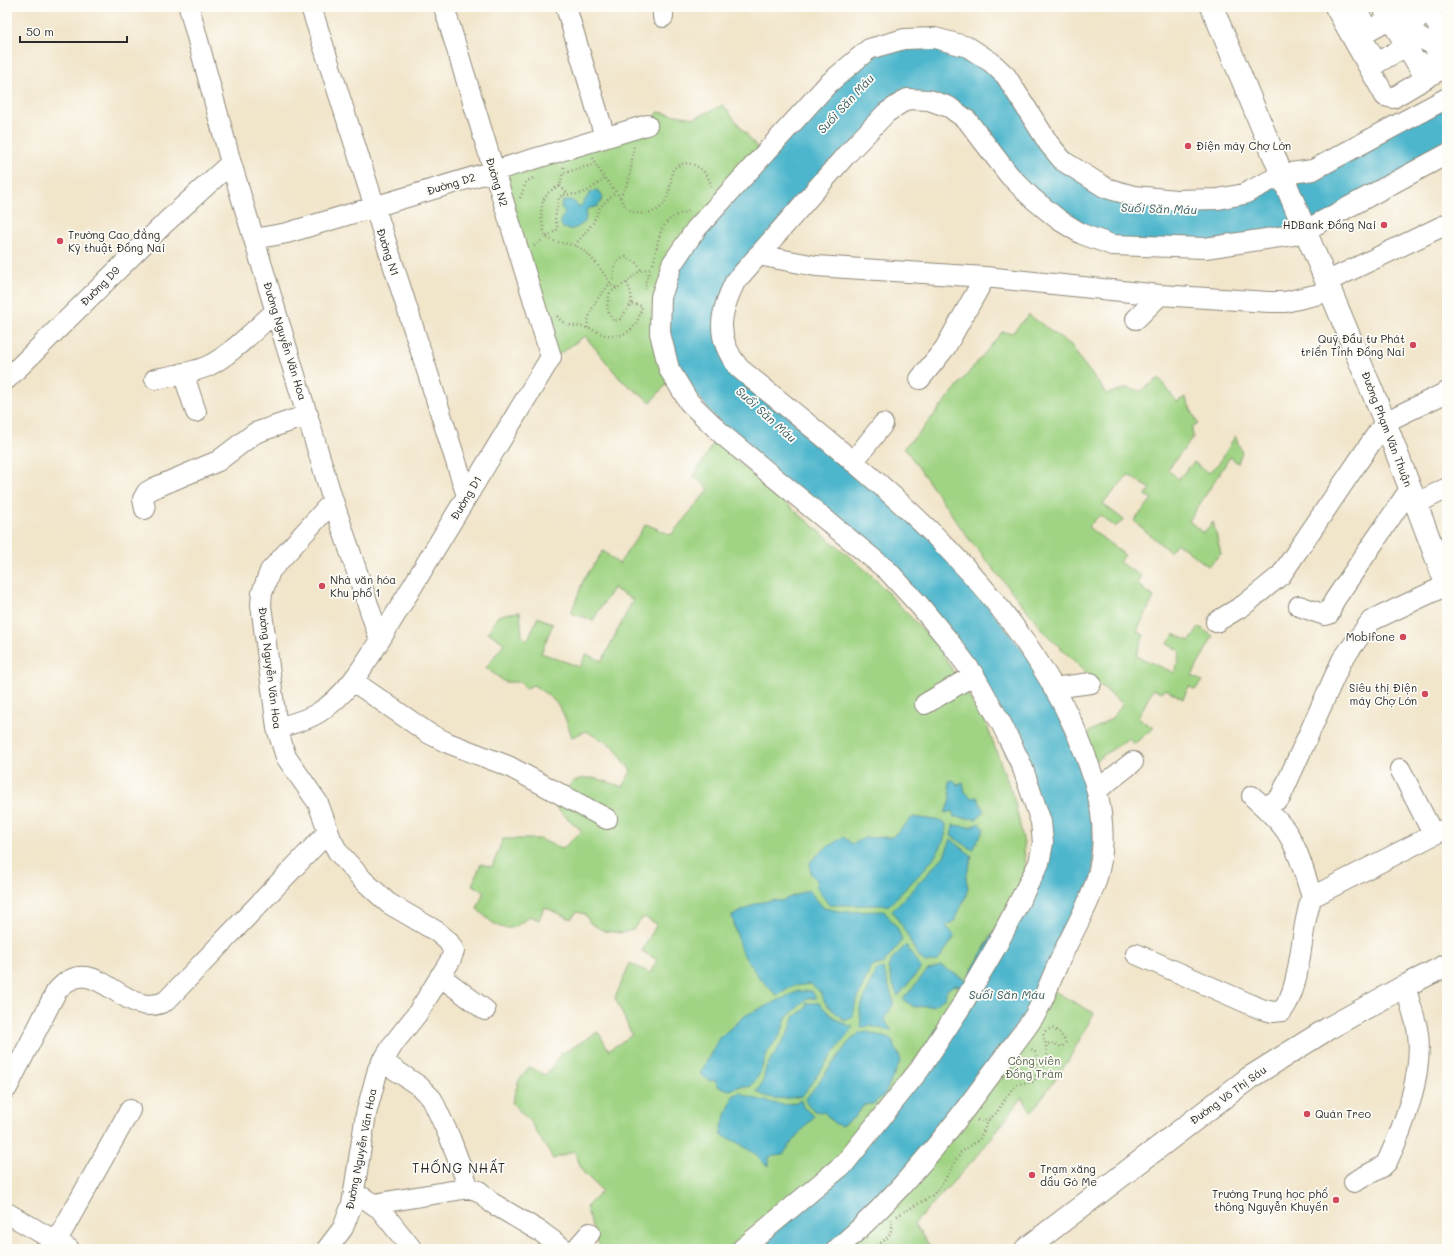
<svg xmlns="http://www.w3.org/2000/svg" width="1454" height="1256" viewBox="0 0 1454 1256" font-family="Mali,sans-serif">
  <style>
    .green { fill: #a0d484; stroke: #668058 }
    .water { fill: #4eb6cc; stroke: #3c707c }
    .lines { fill: none; stroke-linecap: round; stroke-linejoin: round }
    .minor-casing { stroke: #8e887a; stroke-width: 22 }
    .major-casing { stroke: #8e887a; stroke-width: 24 }
    .path { stroke: #8e887a; stroke-width: 2.5; stroke-dasharray: 1 3; stroke-linecap: butt }
    .minor { stroke: #fff; stroke-width: 20 }
    .major { stroke: #fff; stroke-width: 22 }
    .poi-dot { fill: #d1495b; stroke: #fdfcf7; stroke-width: 1.5 }
    .labels { text-anchor: middle; stroke-width: 3.5; stroke-linejoin: round; paint-order: stroke }
    .poi-label { font-size: 11px; fill: #2b2b2b; stroke: #fdfcf7; text-anchor: start }
    .street-label { font-size: 11px; fill: #2b2b2b; stroke: #fdfcf7 }
    .park-label { font-size: 11px; fill: #4e5e46; stroke: #fdfcf7 }
    .water-label { font-size: 12px; font-style: italic; fill: #375c63; stroke: #fdfcf7 }
    .quarter-label { font-size: 13px; letter-spacing: 1px; fill: #2b2b2b; stroke: #fdfcf7 }
  </style>
  <rect width="100%" height="100%" fill="#fdfcf7"/>
  <filter id="ink" filterUnits="userSpaceOnUse"><feTurbulence type="fractalNoise" baseFrequency=".025" numOctaves="2"/><feDisplacementMap in="SourceGraphic" scale="8" xChannelSelector="R" yChannelSelector="G"/><feConvolveMatrix kernelMatrix="1 2 1 2 8 2 1 2 1" color-interpolation-filters="sRGB"/></filter>
  <filter id="wash" filterUnits="userSpaceOnUse"><feTurbulence type="fractalNoise" baseFrequency=".012" numOctaves="4" result="noise"/><feDisplacementMap in="SourceGraphic" scale="16" xChannelSelector="R" yChannelSelector="G"/><feGaussianBlur stdDeviation="0.9" result="paint"/><feColorMatrix in="noise" values="0 0 0 0 0 0 0 0 0 0 0 0 0 0 0 0 0 1.4 0 .05"/><feComposite in="paint" operator="in"/></filter>
  <g filter="url(#wash)">
    <rect width="100%" height="100%" fill="#f1e5ca"/>
    <path class="green" d="M723 105 760 151 670 380 651 402 621 380 585 336 555 357 498 174 650 127 658 112 695 118Z
      M1029 315 1071 345 1080 359 1107 394 1127 388 1141 391 1159 378 1177 402 1185 397 1198 424 1192 428 1193 438 1168 469 1178 479 1194 462 1208 473 1220 462 1235 436 1242 452 1238 463 1230 457 1189 521 1203 533 1213 522 1221 554 1208 566 1177 543 1170 552 1134 521 1152 499 1145 495 1151 489 1128 475 1103 504 1124 520 1115 527 1100 515 1088 527 1125 555 1119 562 1141 576 1137 584 1154 597 1137 631 1144 635 1136 656 1175 673 1180 651 1167 644 1174 634 1190 641 1199 627 1213 636 1192 676 1202 681 1195 690 1189 686 1183 699 1166 689 1161 693 1153 689 1138 718 1153 728 1134 744 1129 738 1094 762 1083 736 1113 717 1123 704 1095 681 1047 635 969 539 904 447 920 432 1002 332 1012 333Z
      M715 440 756 478 869 573 937 645 987 726 1015 802 1024 844 1025 874 942 1025 838 1160 781 1211 731 1249H602L597 1241 586 1207 602 1191 583 1172 574 1151 553 1159 531 1123 512 1103 519 1080 529 1067 546 1075 560 1055 598 1032 609 1050 632 1035 615 998 630 963 650 973 657 960 642 951 657 924 644 917 632 930 621 933 604 931 590 923 585 914 577 912 571 919 544 907 539 920 529 916C506 938 497 927 477 909L484 891 472 885 481 864 492 867 503 839H540L562 849 582 831 556 808C560 801 564 793 569 786 581 770 608 782 623 787L631 771 614 747 586 731 572 737C562 708 560 702 533 685L525 689 521 682H505L486 668 504 643 488 632 498 616 510 613 520 612 522 635 527 641 538 617 553 624 541 653 580 667 586 654 602 661 633 600 613 588 593 620 571 613 584 579 603 551 619 564 646 524 671 535 709 489 694 476Z
      M1052 990 1094 1013 1068 1061 1035 1108 1032 1112 1022 1098 979 1154 914 1224 932 1249H845Z"/>
    <path class="water" d="M934 43 989 67 1104 193 1220 203 1447 103V150L1316 223 1204 243 1113 240 1083 230 1035 195 970 115 906 94 730 280 718 338 946 553 1039 671 1093 793V876L1032 1010 930 1147 829 1249H750L866 1147 1048 843 950 634 727 432 674 367 666 299 676 266 831 88 872 54Z
      M597 190 600 192 603 198 598 206 587 209 585 222C577 228 573 231 563 228 559 221 560 219 565 214L561 206 562 202C572 197 573 202 580 207L590 193Z
      M953 780 957 785 963 783 965 792 972 798 977 797 984 811 977 819 954 817 952 811 945 813 950 800 949 781Z
      M913 817 936 820 946 824C946 829 946 834 944 839 939 858 904 890 889 905H829L816 887 817 880 811 874 810 862 823 850 843 837 853 844 864 838 892 837Z
      M980 823 984 829 973 850 951 836 953 825 970 827Z
      M951 839 972 856 966 878 968 888 965 898 955 920 946 926 955 936 938 961 926 963 917 955 905 930 892 911 944 856Z
      M808 890 824 908 844 912 884 911 898 929 902 941 884 963 871 967 854 1008 853 1017 845 1021 826 1004 820 992 811 984 793 986 777 996 758 976 741 951 732 916 757 903 773 900 781 901Z
      M906 945 921 968 898 996 892 983 888 967 893 958Z
      M941 966 966 980 965 987 954 985 947 990 945 998 933 1006 914 1007 903 999 928 970Z
      M883 968 894 1003 884 1019 892 1031 870 1026 861 1027 860 1009 876 971Z
      M799 991H812L816 998 807 999 786 1018 781 1034 768 1051 759 1075 750 1087 741 1086 730 1090 719 1087 715 1080 710 1081 700 1074 719 1038 746 1015Z
      M806 1003H819C829 1014 839 1023 853 1027L802 1096C785 1099 772 1101 757 1092L763 1081 766 1067 790 1030 794 1017 806 1008Z
      M868 1032 892 1040 901 1060 884 1095 873 1104 863 1105 855 1117 841 1126 834 1123 824 1112C814 1112 809 1109 805 1100L849 1042 859 1033Z
      M740 1092C747 1097 752 1098 761 1100 780 1104 781 1108 801 1100L803 1107 814 1116 782 1155 769 1157V1166C762 1164 761 1158 755 1154 744 1146 734 1140 721 1135L722 1126 733 1096Z"/>
  </g>
  <g filter="url(#ink)">
    <g class="lines">
      <g class="minor-casing">
        <path id="minor" d="M189 7 231 163 333 501 270 571 262 593 261 605 277 728 286 757 318 803 331 839 338 852 362 879 388 903 436 931 448 941 454 951 450 961 417 1014 394 1043 378 1069 366 1114 352 1204 343 1228 327 1249
          M311 7 467 496
          M566 7 605 137
          M663 7V17
          M1335 7 1385 96 1393 98 1396 96 1447 66
          M1355 7 1368 30
          M1383 7 1423 74
          M1427 7 1447 42
          M1353 39 1411 7
          M1365 43 1377 63 1406 46
          M1416 62C1425 64 1436 66 1441 55 1437 35 1386 41 1429 10
          M254 239 287 233 647 125
          M758 255 816 266 985 277 1160 295 1269 302H1285L1332 291
          M1328 281 1447 224
          M1136 319 1160 295
          M183 373 196 412
          M7 379 166 222 231 163
          M155 379C172 376 192 373 208 366 230 356 256 328 275 312
          M920 379 945 348 985 277
          M853 462 883 424
          M333 501 380 640
          M1416 504 1447 488
          M145 509 143 499 147 492 154 488 218 461 255 433 308 415
          M1299 606 1325 615 1329 614 1334 601 1410 489
          M1216 622 1244 605 1281 575 1385 422 1447 392
          M353 681 428 733 448 743 508 766 607 819
          M1053 688 1091 683
          M925 704 974 675
          M277 728C291 724 305 721 318 713 346 696 363 667 380 640L551 357 444 7
          M1400 769 1433 834
          M1097 790 1133 762
          M1252 796C1264 807 1277 818 1286 831 1299 850 1305 876 1312 897
          M1265 807 1280 798 1342 660 1371 621 1447 585
          M1136 954 1261 1009 1273 1012 1282 1011C1303 985 1299 930 1312 897L1447 828
          M440 976 485 1010
          M382 1061 419 1086 432 1099 450 1138 469 1188
          M7 1088 56 992C94 945 124 1023 166 1001L328 832
          M1354 1182 1382 1167 1387 1162C1404 1126 1423 1074 1418 1034 1416 1018 1409 1002 1405 986
          M364 1198 380 1209 412 1249
          M374 1204 469 1188 479 1191 492 1203 541 1232 564 1249
          M7 1213 69 1249
          M56 1242 130 1110
          M576 1249 590 1233
          M742 1249 845 1163 920 1069 962 1005 996 947 1039 863 1043 843 1041 822 1022 766 1002 725 974 675 948 640 920 606 888 571 724 436 689 402 669 369 660 333 661 297 672 264 696 229 828 84 869 49 904 39 935 38 968 47 991 62 1006 76 1049 144 1063 161 1106 188 1134 196 1176 200 1218 199 1244 194 1283 174 1313 170 1447 98
          M837 1249C898 1196 948 1134 995 1069 1008 1051 1023 1034 1035 1015 1044 1000 1050 981 1058 964 1074 927 1099 892 1102 851 1106 807 1091 767 1074 727 1003 572 867 473 739 368 715 338 719 314 735 282L846 155 886 113 907 99 929 100 949 107 967 120 1009 175 1032 198 1059 220 1082 234 1112 245 1205 248 1293 235 1306 230 1447 154"/>
      </g>
      <g class="major-casing">
        <path id="major" d="M1212 7 1385 422 1447 586
          M1026 1249 1249 1078 1329 1028 1405 986 1447 965"/>
      </g>
      <path class="path" d="M593 158C600 175 609 182 619 196 623 201 624 207 630 210 638 216 655 214 662 206 671 195 670 181 673 169 676 167 679 165 682 164 695 160 711 175 711 188
        M564 167 560 186C537 193 539 218 546 237L558 229 555 218 559 197C567 193 570 195 578 194 588 193 597 184 604 179
        M564 173 595 164
        M560 186 567 193
        M620 197 629 181 634 146
        M520 198 526 182 533 178
        M575 245 593 223 600 207 616 192
        M534 246 546 237C555 243 563 243 573 245 587 248 605 274 612 286L617 288C632 281 633 271 651 268L646 280 645 289
        M653 264C660 238 656 218 690 211
        M627 283 631 293V304
        M557 316C565 328 576 325 588 328 594 330 600 334 606 335 628 339 638 326 642 306L631 304 620 319 614 321C605 310 607 305 610 292L617 288
        M587 328C590 303 600 297 614 278 613 266 615 261 626 257L637 263 641 270
        M1045 1031 1052 1028 1060 1033 1066 1042 1062 1047 1051 1043 1046 1045
        M1037 1070 1042 1069C1050 1059 1046 1045 1043 1033
        M977 1120C1000 1124 1002 1095 1017 1085 1023 1081 1029 1084 1035 1081L1037 1059 1035 1052 1031 1049
        M897 1216 933 1195 944 1181 960 1153 979 1140 989 1119
        M870 1249C885 1241 893 1237 892 1219
        M891 1249 894 1247 895 1249"/>
      <use href="#minor" class="minor"/>
      <use href="#major" class="major"/>
    </g>
  </g>
  <g class="poi-dot">
    <circle cx="1188" cy="146" r="4"/>
    <circle cx="1384" cy="225" r="4"/>
    <circle cx="60" cy="241" r="4"/>
    <circle cx="1413" cy="345" r="4"/>
    <circle cx="322" cy="586" r="4"/>
    <circle cx="1403" cy="637" r="4"/>
    <circle cx="1425" cy="694" r="4"/>
    <circle cx="1307" cy="1114" r="4"/>
    <circle cx="1032" cy="1175" r="4"/>
    <circle cx="1336" cy="1200" r="4"/>
  </g>
  <g class="labels">
    <g class="poi-label">
      <text x="1196" y="150">Điện máy Chợ Lớn</text>
      <text x="1376" y="229" text-anchor="end">HDBank Đồng Nai</text>
      <text x="68" y="239">Trường Cao đẳng<tspan x="68" dy="13">Kỹ thuật Đồng Nai</tspan></text>
      <text x="1405" y="343" text-anchor="end">Quỹ Đầu tư Phát<tspan x="1405" dy="13">triển Tỉnh Đồng Nai</tspan></text>
      <text x="330" y="584">Nhà văn hóa<tspan x="330" dy="13">Khu phố 1</tspan></text>
      <text x="1395" y="641" text-anchor="end">Mobifone</text>
      <text x="1417" y="692" text-anchor="end">Siêu thị Điện<tspan x="1417" dy="13">máy Chợ Lớn</tspan></text>
      <text x="1315" y="1118">Quán Treo</text>
      <text x="1040" y="1173">Trạm xăng<tspan x="1040" dy="13">dầu Gò Me</tspan></text>
      <text x="1328" y="1198" text-anchor="end">Trường Trung học phổ<tspan x="1328" dy="13">thông Nguyễn Khuyến</tspan></text>
    </g>
    <g class="street-label">
      <text transform="translate(497 182) rotate(73)" y="4">Đường N2</text>
      <text transform="translate(451 184) rotate(-17)" y="4">Đường D2</text>
      <text transform="translate(388 252) rotate(72)" y="4">Đường N1</text>
      <text transform="translate(100 286) rotate(-45)" y="4">Đường D9</text>
      <text transform="translate(285 341) rotate(73)" y="4">Đường Nguyễn Văn Hoa</text>
      <text transform="translate(1387 429) rotate(69)" y="4">Đường Phạm Văn Thuận</text>
      <text transform="translate(466 498) rotate(-59)" y="4">Đường D1</text>
      <text transform="translate(270 668) rotate(83)" y="4">Đường Nguyễn Văn Hoa</text>
      <text transform="translate(1228 1095) rotate(-36)" y="4">Đường Võ Thị Sáu</text>
      <text transform="translate(361 1149) rotate(-79)" y="4">Đường Nguyễn Văn Hoa</text>
    </g>
    <g class="park-label">
      <text x="1034" y="1065">Công viên<tspan x="1034" dy="13">Đồng Tràm</tspan></text>
    </g>
    <g class="water-label">
      <text transform="translate(846 104) rotate(-47)" y="4">Suối Săn Máu</text>
      <text transform="translate(1159 209) rotate(2)" y="4">Suối Săn Máu</text>
      <text transform="translate(766 415) rotate(42)" y="4">Suối Săn Máu</text>
      <text x="1007" y="999">Suối Săn Máu</text>
    </g>
    <g class="quarter-label">
      <text x="459" y="1173">THỐNG NHẤT</text>
    </g>
  </g>
  <rect width="1454" height="1256" fill="none" stroke="#fdfcf7" stroke-width="24"/>
  <path d="M20 36v6h107v-6" fill="none" stroke="#2b2b2b" stroke-width="2"/>
  <text x="26" y="36" font-size="12" fill="#2b2b2b" stroke="#fdfcf7" stroke-width="3" paint-order="stroke">50 m</text>
</svg>
